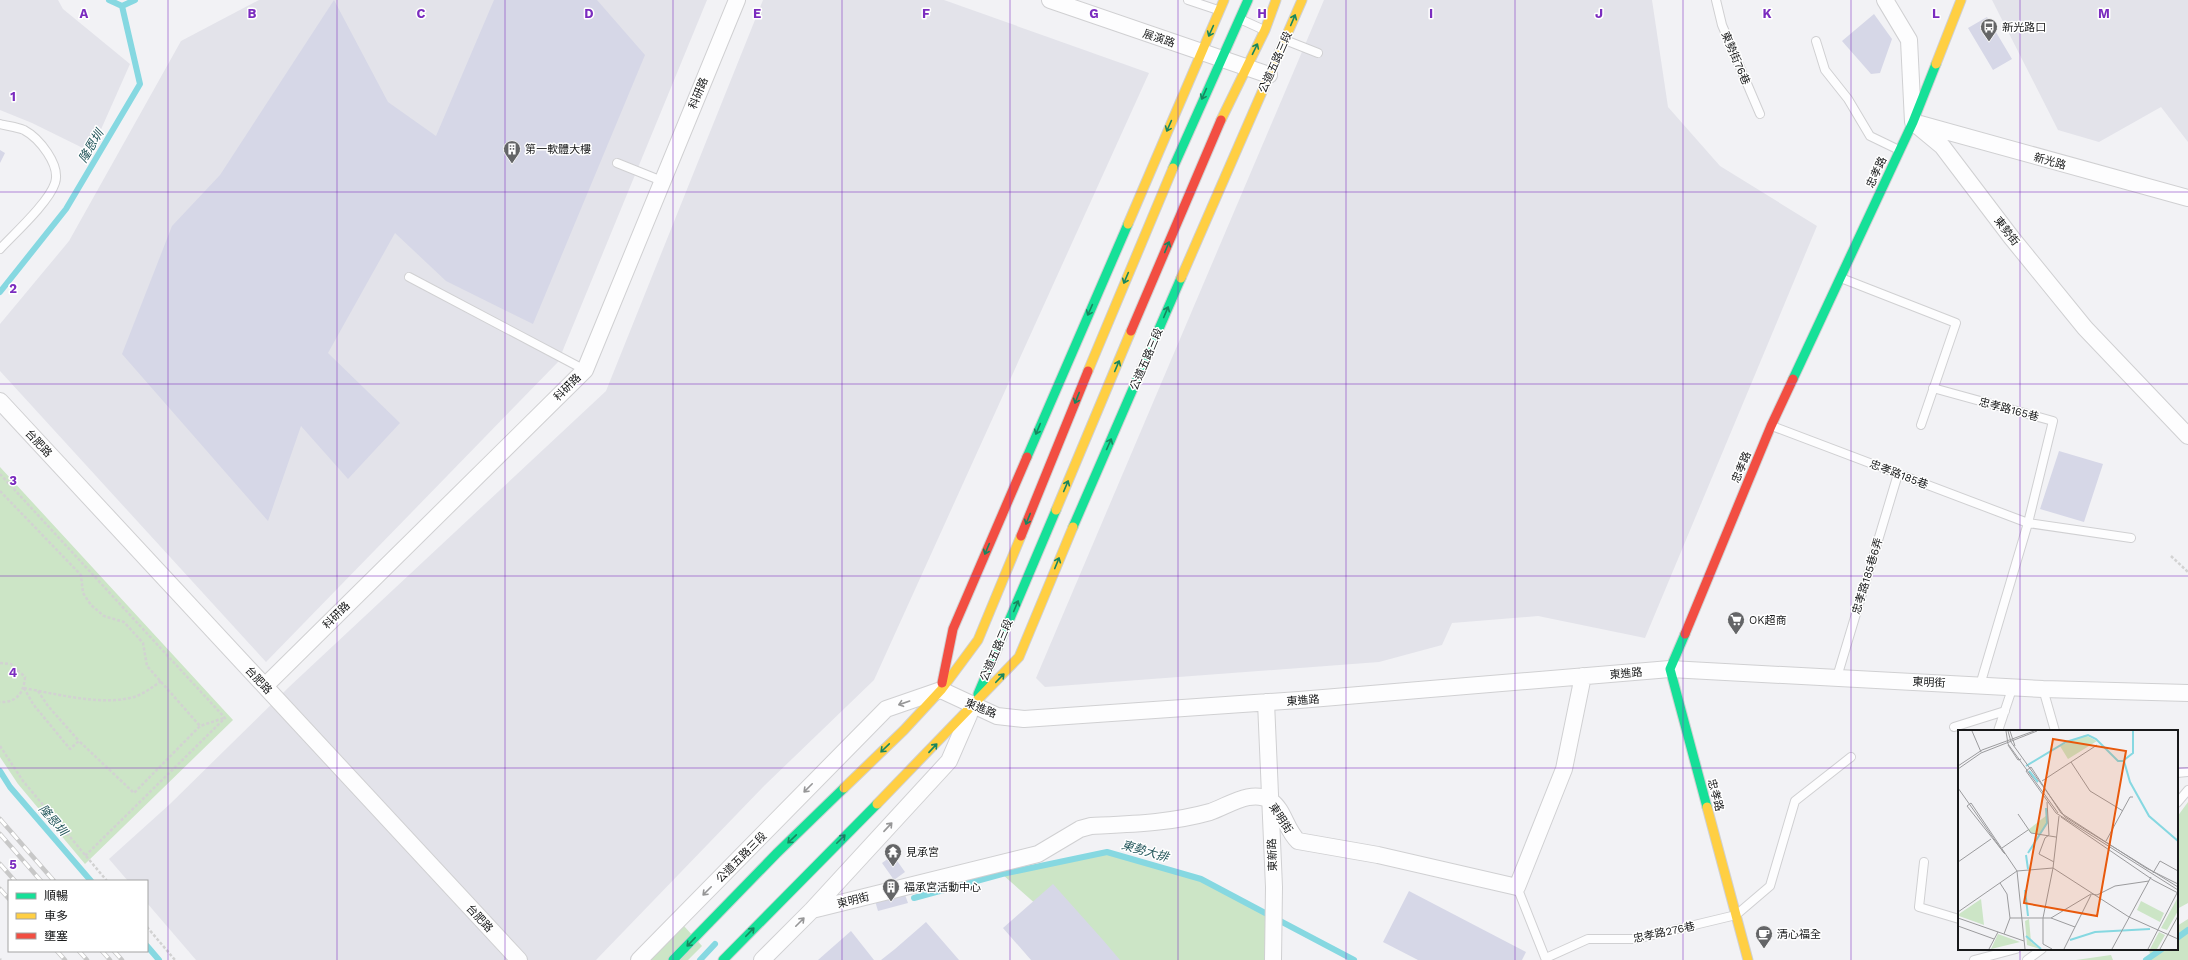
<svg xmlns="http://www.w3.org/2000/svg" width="2188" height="960" viewBox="0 0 2188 960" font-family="'Work Sans','Noto Sans TC',sans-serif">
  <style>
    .built { fill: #e3e3ea }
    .green { fill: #cce5c6 }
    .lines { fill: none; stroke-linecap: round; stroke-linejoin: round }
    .stream { stroke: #86d8e1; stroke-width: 6 }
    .building { fill: #d6d7e7 }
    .lane-casing { stroke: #d0d0d2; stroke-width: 10 }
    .street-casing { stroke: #d0d0d2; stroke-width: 18 }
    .fast-casing { stroke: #d0d0d2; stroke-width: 11 }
    .slow-casing { stroke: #d0d0d2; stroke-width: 11 }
    .jam-casing { stroke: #d0d0d2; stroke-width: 11 }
    .path { stroke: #d2d2d2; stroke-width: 2.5; stroke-dasharray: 3 2; stroke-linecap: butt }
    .lane { stroke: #fdfdfe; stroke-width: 8 }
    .street { stroke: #fdfdfe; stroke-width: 16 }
    .fast { stroke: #16e098; stroke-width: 9 }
    .slow { stroke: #ffcf43; stroke-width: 9 }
    .jam { stroke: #f24e42; stroke-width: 9 }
    .rail-casing { stroke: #c8c8c8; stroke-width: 4.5 }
    .rail { stroke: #fff; stroke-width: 3; stroke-dasharray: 9; stroke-linecap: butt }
    .oneway { stroke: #17865f }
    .oneway2 { stroke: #969697 }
    .grid { fill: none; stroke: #7b2cbf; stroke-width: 1; stroke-opacity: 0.55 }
    .labels { text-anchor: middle; stroke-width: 3; stroke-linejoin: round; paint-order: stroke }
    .poi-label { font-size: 11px; fill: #18191a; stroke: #fff; text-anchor: start }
    .street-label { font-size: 11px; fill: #18191a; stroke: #fff }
    .water-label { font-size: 12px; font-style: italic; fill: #215459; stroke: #fff }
    .inset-river { fill: none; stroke: #86d8e1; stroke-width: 2 }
    .inset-road { fill: none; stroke: #9b9b9d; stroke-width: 1 }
    .view { fill: #e8590c; fill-opacity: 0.15; stroke: #e8590c; stroke-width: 2 }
    .inset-edge { fill: none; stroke: #18191a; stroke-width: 2 }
    .grid-label { font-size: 13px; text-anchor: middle; font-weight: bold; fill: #7b2cbf; stroke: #fff; stroke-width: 3; stroke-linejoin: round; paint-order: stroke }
  </style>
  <rect width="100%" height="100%" fill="#f2f2f5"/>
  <path class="built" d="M0 0H58L63 9 130 64 91 152 32 123 0 110Z
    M259 0H707L558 362 266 662 0 371V324L69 241 181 41Z
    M763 0H944L1149 73 874 680 765 785 596 960H196L147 903V881H128L109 859 170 804 289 687 606 391Z
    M1324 0H1652L1668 107 1720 166 1817 226 1645 638 1538 616 1452 623 1442 645 1379 662 1045 687 1036 678Z
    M1992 0H2188V142L2161 107 2099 142 2058 130Z"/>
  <path class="green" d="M0 467 233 720 85 864 18 784 0 757Z
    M2188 802V903L2177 909V817Z
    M1107 852 1201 879 1273 917V960H1099L1002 874Z
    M2188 919V960H2151L2149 949H2177V926Z
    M684 926 702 946 688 960H650Z
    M2111 955 2113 960H2076Z"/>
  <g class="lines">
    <path class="stream" d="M109 0 122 6
      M122 6 135 0
      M0 292 66 209 140 84 122 6
      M0 771 10 787 91 881
      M914 898 1002 874 1107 852 1201 879 1354 960
      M2177 938 2188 930
      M147 946 159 960
      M700 960 715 944
      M2146 960 2162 949"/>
  </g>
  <path class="building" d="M334 0 388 102 436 136 494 0H597L645 55 533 324 446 281 395 233 328 353 400 423 348 479 301 426 268 521 122 354 172 226 220 175Z
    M1874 14 1892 39 1880 73 1871 74 1842 41Z
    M1987 17 2012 59 1993 70 1968 28Z
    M0 150 5 153 0 163Z
    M2059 451 2103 464 2084 522 2040 509Z
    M893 855 905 872 894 880 882 863Z
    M1053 884 1103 940 1120 960H1031L1003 928Z
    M1409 891 1526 952 1522 960H1418L1383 942Z
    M904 892 908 903 878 911 875 901Z
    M926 922 959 960H881L895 949Z
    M851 931 874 960H818Z"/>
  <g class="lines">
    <g class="lane-casing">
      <path id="lane" d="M1188 0 1218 10
        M1716 0 1722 25 1760 114
        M1240 19 1264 30
        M1285 40 1318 53
        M1816 41 1825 70 1848 99 1870 136 1899 150
        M0 124C7 126 17 127 24 130 39 138 61 165 55 183 49 202 15 233 0 249
        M617 163 662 181
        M409 277 585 370
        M1841 278 1956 323 1921 425
        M1933 388 2053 421 2028 523 1980 685
        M1772 426 2028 523 2131 538
        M1837 677 1898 474
        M2043 689 2055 731
        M1954 727 2005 711
        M1998 731 2013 686
        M2177 773 2188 772
        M2177 803 2188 790
        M1924 862 1919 907 1959 919
        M1517 887 1546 960
        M1546 958 1588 939H1636L1736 915 1770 886 1795 801 1851 757
        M1974 960 2016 949
        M2027 960 2042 949"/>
    </g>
    <g class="street-casing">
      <path id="street" d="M1050 0 1269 75
        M1885 0 1909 40 1913 122 1942 146 2011 237 2085 328 2188 436
        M1920 124 2188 198
        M0 401 519 960
        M265 686 585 370 737 0
        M1266 702 1274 887 1273 960
        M812 910 1038 854 1080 829 1091 826C1132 824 1171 823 1210 812 1228 806 1252 788 1271 801 1284 810 1286 830 1298 841L1378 855 1517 887 1564 769 1583 676
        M639 960 886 709 941 690 997 716 1024 719 1299 700 1670 669 2043 689 2188 693
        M762 960 812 910 949 761 969 715"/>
    </g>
    <g class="fast-casing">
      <path id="fast" d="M1173 168 1248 0
        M1793 379 1913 122 1936 64
        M1027 457 1128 224
        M1073 527 1181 278
        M1685 634 1670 669 1707 807
        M978 694 1056 510
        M673 960 777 853 844 788
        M723 960 877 804"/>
    </g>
    <g class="slow-casing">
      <path id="slow" d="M1936 64 1961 0
        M1221 120 1265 30 1276 0
        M1128 224 1224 0
        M1181 278 1302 0
        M1088 371 1173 168
        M1056 510 1131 331
        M844 788 904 730 941 690 978 640 1021 536
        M877 804 1019 657 1073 527
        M1707 807 1748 960"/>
    </g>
    <g class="jam-casing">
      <path id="jam" d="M1131 331 1221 120
        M1021 536 1088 371
        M1685 634 1771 426 1793 379
        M942 683 953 629 1027 457"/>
    </g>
    <path class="path" d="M0 474 225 718 85 856
      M0 491 81 575 83 593 91 605 104 616 124 622 143 643 147 666 200 726
      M2171 556 2188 572
      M0 663 11 664 25 677C24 693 16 703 0 702
      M24 688 33 704 70 749 79 741 134 793 200 726 224 718
      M24 688C56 694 106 707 137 696 146 692 153 687 161 681
      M38 691 48 706 79 741
      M0 746 23 781 107 881
      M147 927 175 960
      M0 959 1 960"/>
    <use href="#lane" class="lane"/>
    <use href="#street" class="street"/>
    <use href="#fast" class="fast"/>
    <use href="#slow" class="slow"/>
    <use href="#jam" class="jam"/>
    <g class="rail-casing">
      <path id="rail" d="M0 819 54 881
        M0 834 41 881
        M0 864 15 881
        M0 889 9 899
        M57 951 65 960
        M79 951 87 960
        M102 951 110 960
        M114 951 122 960"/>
    </g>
    <use href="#rail" class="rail"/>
  </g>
  <defs><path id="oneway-shaft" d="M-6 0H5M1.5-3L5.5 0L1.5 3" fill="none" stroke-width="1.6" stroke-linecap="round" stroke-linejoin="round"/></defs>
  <g class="oneway">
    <use href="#oneway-shaft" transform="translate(1293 20) rotate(-67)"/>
    <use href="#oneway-shaft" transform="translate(1211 31) rotate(114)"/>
    <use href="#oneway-shaft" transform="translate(1255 49) rotate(-64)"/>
    <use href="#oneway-shaft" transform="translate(1204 94) rotate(114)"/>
    <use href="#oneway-shaft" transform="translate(1169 126) rotate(114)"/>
    <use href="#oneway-shaft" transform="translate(1167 247) rotate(-67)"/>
    <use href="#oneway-shaft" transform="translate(1126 278) rotate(113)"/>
    <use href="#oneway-shaft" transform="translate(1090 310) rotate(114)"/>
    <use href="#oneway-shaft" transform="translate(1166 312) rotate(-67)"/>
    <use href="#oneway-shaft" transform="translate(1117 366) rotate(-67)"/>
    <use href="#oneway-shaft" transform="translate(1077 398) rotate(112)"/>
    <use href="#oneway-shaft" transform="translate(1038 429) rotate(113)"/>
    <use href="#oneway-shaft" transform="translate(1109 444) rotate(-66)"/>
    <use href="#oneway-shaft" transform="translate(1066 486) rotate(-67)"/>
    <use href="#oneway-shaft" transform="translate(1028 519) rotate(112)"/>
    <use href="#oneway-shaft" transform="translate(987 549) rotate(113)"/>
    <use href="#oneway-shaft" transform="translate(1057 563) rotate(-68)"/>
    <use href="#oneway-shaft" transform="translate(1016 606) rotate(-67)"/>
    <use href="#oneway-shaft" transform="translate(1000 678) rotate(-46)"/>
    <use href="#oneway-shaft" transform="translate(885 748) rotate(136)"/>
    <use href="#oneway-shaft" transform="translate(933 748) rotate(-47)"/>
    <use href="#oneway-shaft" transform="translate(792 839) rotate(136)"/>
    <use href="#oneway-shaft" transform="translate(841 839) rotate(-45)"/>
    <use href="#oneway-shaft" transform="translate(750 932) rotate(-46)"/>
    <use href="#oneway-shaft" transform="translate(691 942) rotate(134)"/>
  </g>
  <g class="oneway2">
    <use href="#oneway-shaft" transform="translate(904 703) rotate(161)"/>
    <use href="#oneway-shaft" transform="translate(808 788) rotate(135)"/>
    <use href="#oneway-shaft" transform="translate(888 827) rotate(-47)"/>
    <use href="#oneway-shaft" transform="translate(707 891) rotate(135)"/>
    <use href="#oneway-shaft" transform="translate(800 922) rotate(-45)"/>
  </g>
  <path class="grid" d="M168 0V960M337 0V960M505 0V960M673 0V960M842 0V960M1010 0V960M1178 0V960M1346 0V960M1515 0V960M1683 0V960M1851 0V960M2020 0V731M0 192H2188M0 384H2188M0 576H2188M0 768H1959M2177 768H2188M2020 949V960"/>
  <defs>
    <g id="bus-pin" transform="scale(0.9)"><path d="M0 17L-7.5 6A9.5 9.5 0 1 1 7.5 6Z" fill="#646567" stroke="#fff"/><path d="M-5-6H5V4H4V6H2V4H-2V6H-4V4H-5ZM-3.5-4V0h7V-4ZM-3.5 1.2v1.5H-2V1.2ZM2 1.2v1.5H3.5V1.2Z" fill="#fff"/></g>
    <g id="building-pin" transform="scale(0.9)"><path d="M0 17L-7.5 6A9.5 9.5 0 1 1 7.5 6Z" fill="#646567" stroke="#fff"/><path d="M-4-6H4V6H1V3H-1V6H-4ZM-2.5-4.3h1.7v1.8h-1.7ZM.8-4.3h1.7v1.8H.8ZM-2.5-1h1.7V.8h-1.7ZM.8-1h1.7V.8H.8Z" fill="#fff"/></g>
    <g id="supermarket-pin" transform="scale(0.9)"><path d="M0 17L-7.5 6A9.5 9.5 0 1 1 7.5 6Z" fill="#646567" stroke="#fff"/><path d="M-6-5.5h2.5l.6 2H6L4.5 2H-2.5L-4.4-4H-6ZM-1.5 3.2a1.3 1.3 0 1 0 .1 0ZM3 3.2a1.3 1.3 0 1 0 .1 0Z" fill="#fff"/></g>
    <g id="temple-pin" transform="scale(0.9)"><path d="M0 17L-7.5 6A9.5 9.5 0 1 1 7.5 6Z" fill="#646567" stroke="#fff"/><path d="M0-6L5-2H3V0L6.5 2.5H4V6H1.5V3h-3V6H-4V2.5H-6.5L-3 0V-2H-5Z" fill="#fff"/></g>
    <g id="cafe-pin" transform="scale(0.9)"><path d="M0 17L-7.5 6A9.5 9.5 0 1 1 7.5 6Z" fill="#646567" stroke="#fff"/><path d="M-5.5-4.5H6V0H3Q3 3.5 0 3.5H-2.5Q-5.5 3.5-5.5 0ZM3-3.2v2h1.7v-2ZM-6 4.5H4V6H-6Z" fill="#fff"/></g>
  </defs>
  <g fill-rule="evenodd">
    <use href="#bus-pin" x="1989" y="27"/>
    <use href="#building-pin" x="512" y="149"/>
    <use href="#supermarket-pin" x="1736" y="620"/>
    <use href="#temple-pin" x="893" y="852"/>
    <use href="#building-pin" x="891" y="887"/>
    <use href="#cafe-pin" x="1764" y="934"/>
  </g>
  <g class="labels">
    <g class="poi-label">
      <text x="2002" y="31">新光路口</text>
      <text x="525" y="153">第一軟體大樓</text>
      <text x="1749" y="624">OK超商</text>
      <text x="906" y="856">見承宮</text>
      <text x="904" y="891">福承宮活動中心</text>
      <text x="1777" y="938">清心福全</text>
    </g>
    <g class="street-label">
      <text transform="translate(1159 38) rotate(19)" y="4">展演路</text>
      <text transform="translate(1736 58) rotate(67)" y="4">東勢街76巷</text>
      <text transform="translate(1275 62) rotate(-66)" y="4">公道五路三段</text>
      <text transform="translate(698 93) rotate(-68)" y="4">科研路</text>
      <text transform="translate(2050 161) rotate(16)" y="4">新光路</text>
      <text transform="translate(1876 172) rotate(-65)" y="4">忠孝路</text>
      <text transform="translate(2007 231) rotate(52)" y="4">東勢街</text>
      <text transform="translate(1146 359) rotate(-67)" y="4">公道五路三段</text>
      <text transform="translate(567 387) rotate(-45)" y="4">科研路</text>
      <text transform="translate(2009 409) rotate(15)" y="4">忠孝路165巷</text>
      <text transform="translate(39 443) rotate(47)" y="4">台肥路</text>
      <text transform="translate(1741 467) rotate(-67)" y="4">忠孝路</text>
      <text transform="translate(1899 474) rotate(21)" y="4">忠孝路185巷</text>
      <text transform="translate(1867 576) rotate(-73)" y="4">忠孝路185巷6弄</text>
      <text transform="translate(336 615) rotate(-45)" y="4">科研路</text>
      <text transform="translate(996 650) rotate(-67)" y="4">公道五路三段</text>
      <text transform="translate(1626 673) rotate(-5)" y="4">東進路</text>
      <text transform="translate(259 680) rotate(47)" y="4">台肥路</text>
      <text transform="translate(1929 682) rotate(3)" y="4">東明街</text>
      <text transform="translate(1303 700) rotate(-4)" y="4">東進路</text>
      <text transform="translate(981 708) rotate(22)" y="4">東進路</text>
      <text transform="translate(1716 795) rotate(75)" y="4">忠孝路</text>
      <text transform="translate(1281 818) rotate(57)" y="4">東明街</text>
      <text transform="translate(1272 855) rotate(-92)" y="4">東新路</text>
      <text transform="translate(741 857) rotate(-45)" y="4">公道五路三段</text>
      <text transform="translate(853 900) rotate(-14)" y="4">東明街</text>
      <text transform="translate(480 918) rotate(47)" y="4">台肥路</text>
      <text transform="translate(1664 932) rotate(-12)" y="4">忠孝路276巷</text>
    </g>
    <g class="water-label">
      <text transform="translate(91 146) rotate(-59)" y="4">隆恩圳</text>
      <text transform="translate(53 820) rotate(49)" y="4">隆恩圳</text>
      <text transform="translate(1145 851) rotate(16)" y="4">東勢大排</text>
    </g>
  </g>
  <g transform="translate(1958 730)">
    <rect width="220" height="220" fill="#f2f2f5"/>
    <path d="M127 5 139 11 110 29 102 16ZM89 85V93L82 105 73 103 70 100ZM220 167V181L209 200 203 198ZM23 169 26 195 1 186V184ZM183 171 206 183 202 192 179 180ZM71 189 73 212 82 219 69 215 67 191ZM201 202 207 205 199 219H192ZM40 204 62 212 33 219Z" fill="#cce5c6"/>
    <path class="inset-river" d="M166 30 175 23V1M166 31 172 52 191 86 220 111M68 36 108 12 130 5 138 9 160 31H166M71 41 80 52M70 123 89 93 88 78M68 125 70 139M67 160 70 186M68 206 83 219M112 210 137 202 192 199"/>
    <path class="inset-road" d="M14 1 23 22M48 1 50 14 100 83M50 1 53 12 107 87 220 157M52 1 57 16M50 15 60 30 63 29M113 32 132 61 165 81M0 36 24 20 76 1M0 39 23 23 79 1M84 51 139 15M0 58 46 123M89 72 91 105 87 108 81 124 96 132M60 84 73 103 98 107M103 87 195 150 220 163M148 111 172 67H175M44 118 70 100M47 124 9 76 13 73 59 141 67 219M0 132 33 109M195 143 202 131 220 141M42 153 49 164 52 188 46 204M220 154 188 138 103 83 73 37 68 41 98 83 220 160M0 182 59 141 95 138 171 187 220 209M0 188 66 211M52 188H93L117 197M93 188 133 164 139 165 157 156 191 151M0 196 36 209M31 219 40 202M94 219 85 214V188L95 138 101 86M106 219 133 165M154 219 193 147M190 219 219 163M202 219 220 186"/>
    <path class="view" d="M95 9 168 21 139 186 66 173Z"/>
    <rect width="220" height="220" class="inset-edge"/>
  </g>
  <g class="grid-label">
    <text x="84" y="18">A</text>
    <text x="252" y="18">B</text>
    <text x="421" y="18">C</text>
    <text x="589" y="18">D</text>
    <text x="757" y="18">E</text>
    <text x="926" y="18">F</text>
    <text x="1094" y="18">G</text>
    <text x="1262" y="18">H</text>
    <text x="1431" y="18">I</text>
    <text x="1599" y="18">J</text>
    <text x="1767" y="18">K</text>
    <text x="1936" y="18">L</text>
    <text x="2104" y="18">M</text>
    <text x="13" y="101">1</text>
    <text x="13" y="293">2</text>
    <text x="13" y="485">3</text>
    <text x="13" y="677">4</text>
    <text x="13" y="869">5</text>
  </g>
  <rect x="8" y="880" width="140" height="72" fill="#ffffff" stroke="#a3a3a3"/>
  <rect x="16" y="893" width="20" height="6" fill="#16e098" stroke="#a3a3a3"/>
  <text x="44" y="900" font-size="12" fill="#18191a">順暢</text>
  <rect x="16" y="913" width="20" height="6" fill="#ffcf43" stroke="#a3a3a3"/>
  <text x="44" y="920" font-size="12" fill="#18191a">車多</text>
  <rect x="16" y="933" width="20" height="6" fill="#f24e42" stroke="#a3a3a3"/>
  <text x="44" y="940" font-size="12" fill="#18191a">壅塞</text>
</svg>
